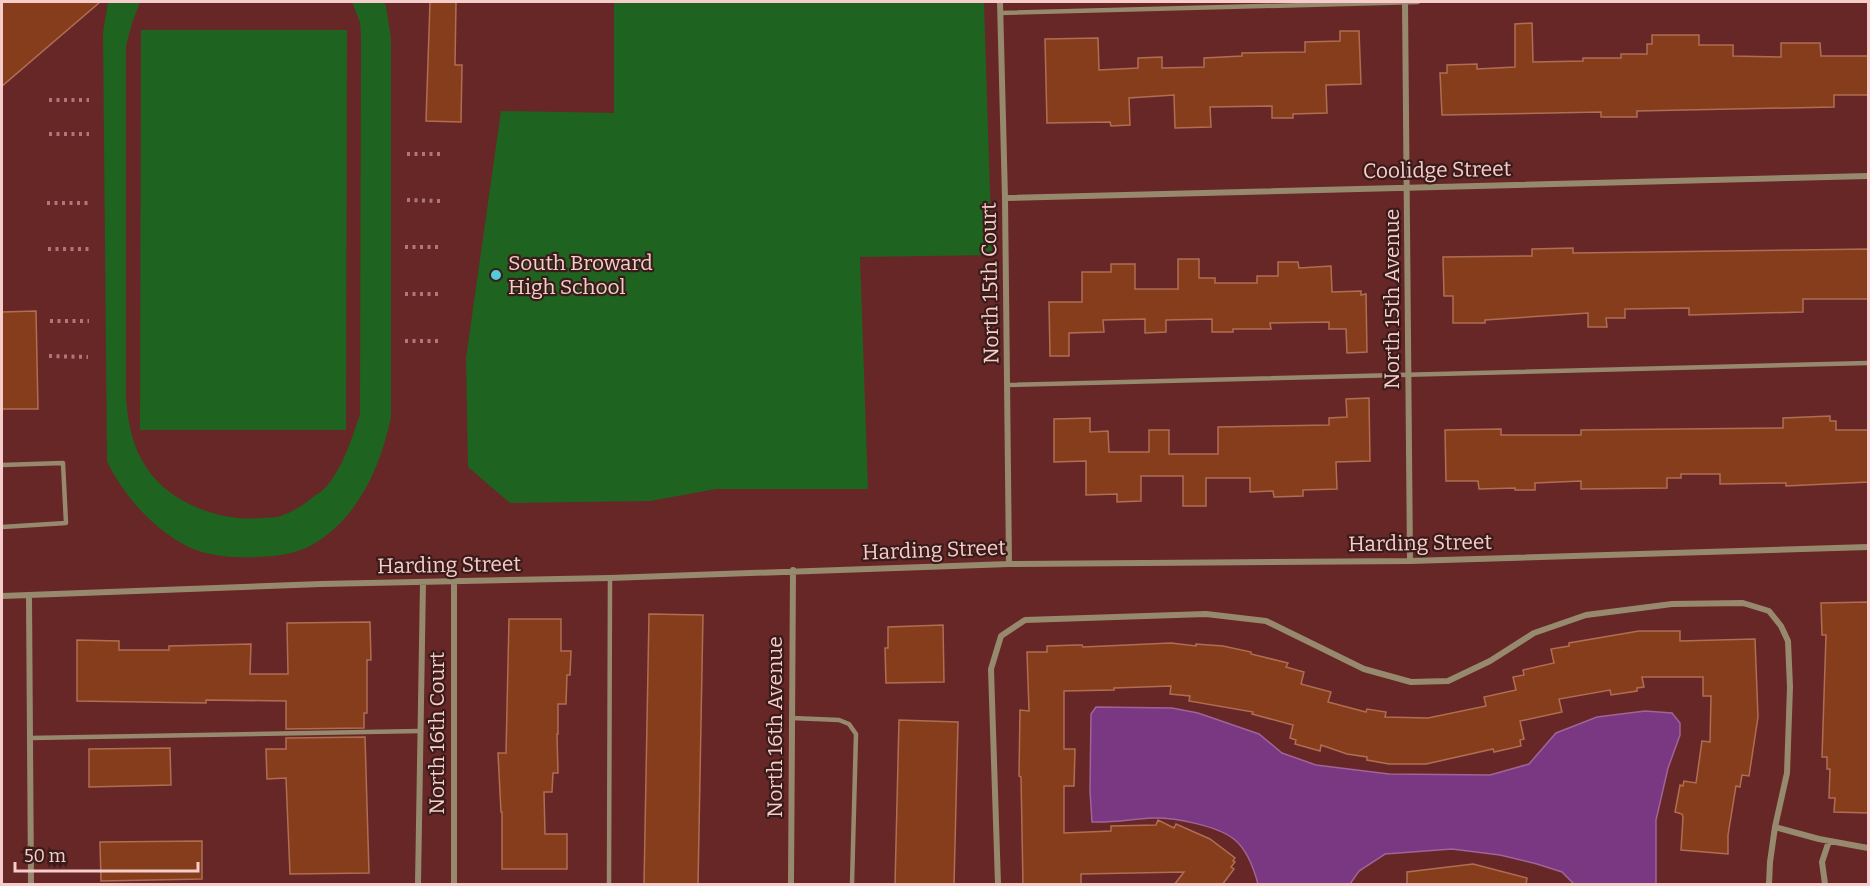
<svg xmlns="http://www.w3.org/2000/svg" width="1870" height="886" viewBox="0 0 1870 886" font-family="Bitter,serif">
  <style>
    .green { fill: #1f6320 }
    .water { fill: #7a3782; stroke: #9f6498; stroke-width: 1.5 }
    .building { fill: #863d1c; stroke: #af6e53; stroke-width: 1.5 }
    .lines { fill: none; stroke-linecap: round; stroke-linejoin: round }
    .path { stroke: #ad7876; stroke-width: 4; stroke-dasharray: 3 4.5; stroke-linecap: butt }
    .service { stroke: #97896e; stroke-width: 4.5 }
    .minor { stroke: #97896e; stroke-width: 6 }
    .poi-dot { fill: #52ccd6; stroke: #391c1a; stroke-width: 2 }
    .labels { text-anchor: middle; stroke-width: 4.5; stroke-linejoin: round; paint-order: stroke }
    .street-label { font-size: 21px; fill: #f6cdca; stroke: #391c1a }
    .poi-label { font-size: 21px; fill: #f6cdca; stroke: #391c1a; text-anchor: start }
  </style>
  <rect width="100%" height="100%" fill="#672726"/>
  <path class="green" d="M108 2H140L132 23 126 46V398C128 423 132 446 146 467 170 504 221 522 263 518 269 517 276 518 281 516 292 512 304 505 313 497 318 494 323 490 327 486 344 465 351 440 360 415L361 37 360 22 352 2H384L386 6 391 39V417C381 466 358 519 312 545 296 554 277 556 259 557 238 558 216 557 196 550 159 536 123 496 107 461L103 33Z
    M614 2H984L992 255 860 257 868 489H716L650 501 510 503 468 467 466 358 501 111 614 113Z
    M141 30H347L346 430H140Z"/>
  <path class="water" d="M1096 707 1172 708 1198 713 1259 734 1282 753 1316 765 1389 774 1490 775 1529 764 1556 733 1597 717 1645 711 1672 713 1680 723V735L1668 768 1656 820V884H1574L1562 872 1537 864 1500 855 1452 849 1385 854 1359 871 1350 884H1258C1254 869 1248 851 1235 840 1219 826 1173 817 1152 818 1132 819 1113 823 1092 822L1090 791 1091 714Z"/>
  <path class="building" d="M2 2H100L2 86Z
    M430 2H456L455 65H462L461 122 426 121Z
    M1532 23 1533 62 1583 61V58H1621V54H1647V44H1652V35H1699V45H1733V56L1781 57V43H1820L1821 56H1869V95H1834V107L1637 111V117H1601V112L1442 115 1440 73H1447V65L1477 64V69L1515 67V24Z
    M1340 31H1359L1361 84 1326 85 1327 113 1293 114V118H1272V106L1210 107 1211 127 1175 128 1174 95 1129 98 1130 125 1111 126 1110 122 1047 123 1045 39 1098 38 1099 70 1138 68V58L1162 57V68L1204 67V58L1242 56V53L1305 52V42L1340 41Z
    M1573 248V253L1869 249V299H1803V312L1689 315V308L1625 309V318H1606L1607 327H1588V313L1485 320V323H1453V296H1444L1443 257 1532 256V249Z
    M1178 259H1199V278H1215V283H1257V276H1278V262H1298L1299 268 1331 266 1332 292 1361 291V295L1366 294 1367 352 1347 353 1346 329H1329V322L1270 323 1271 329H1233V332H1212V319L1166 320V332L1145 333V319L1103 320 1104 332 1069 333V356H1050L1049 302H1082V272H1111V264H1135V289H1178Z
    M36 311 38 409H2V312Z
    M1369 398 1370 461 1336 462 1337 489 1303 490V496L1274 497 1273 491 1250 492V478H1206V506H1183V476H1141V501L1117 502V494L1086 495V461L1054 462V419L1090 418V432L1108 431 1109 452H1149V430H1169V454H1218V427L1329 425V418L1347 417 1346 399Z
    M1830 416V421H1836V430H1869V482L1786 486V483L1720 484V474H1681V478H1667V488L1581 489V481L1535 483V490H1515V488L1479 489 1478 481H1446L1445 430 1501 429V435H1581V430L1783 428V418Z
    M1869 602V813L1834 812 1835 798H1829L1830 769H1827V757H1822L1826 635H1822L1821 603Z
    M649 614 703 615 698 885H644Z
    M509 619H561V651H571L570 675H567L566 704H558V734H557L558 773H553L552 792H544L545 834H567V869H502V812H501L498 753H506Z
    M370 622 371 660H367V713H364V728L286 729V701L206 700V703L77 701V640L119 641V650H169V646L251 644 250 674H288L287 623Z
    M943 625 944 682 886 683 885 648H888V627Z
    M1639 631H1680V641L1755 639 1758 717 1749 776 1742 775 1740 787 1736 786 1728 835V854L1681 850 1683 817 1682 814 1675 812 1680 785 1683 786 1684 781 1696 783 1702 741 1710 742 1711 696H1703V677H1642L1644 687 1637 688V691L1611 695 1610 690 1559 699 1562 712 1520 721 1524 739 1520 740 1521 746 1494 752 1493 749 1426 764H1389L1367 760V757L1347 754 1321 745 1320 751 1295 744 1296 740 1290 738 1293 725 1252 714 1253 712 1189 701 1190 696 1170 694 1171 686 1114 688V690L1064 691V749H1075L1074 786H1064V833L1111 831V826L1156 825 1158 820 1174 828 1176 824 1210 839 1235 858 1233 861 1235 862 1231 867 1234 869 1222 885H1174L1184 872 1081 874V885H1023L1021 777 1019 776 1020 710 1029 711 1027 652H1047V646L1077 645H1082L1083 647 1171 643 1196 646V644L1223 646 1251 652V654L1288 663 1286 667 1304 672 1301 684 1331 692 1328 702 1366 712 1367 709 1386 712 1385 717 1428 718 1486 706 1484 697 1516 690 1513 677 1524 675 1523 670 1554 663 1551 649 1569 646V643Z
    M899 720 958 722 954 885H895Z
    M365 737 369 873 290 874 286 778 267 779 266 749H286V738Z
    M170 748 171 785 89 787V749Z
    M202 841V879L101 881 100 842Z
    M1473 864 1527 878 1526 885H1407V872Z"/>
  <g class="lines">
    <path class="path" d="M49 100H89
      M49 134H89
      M407 154H441
      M407 200 440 201
      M47 203H89
      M405 247H441
      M48 249H89
      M405 294H440
      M50 321H89
      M405 341H439
      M49 356 88 357"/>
    <path class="service" d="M1000 13 1418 2
      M1007 385 1868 363
      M2 465 63 463 66 523 2 527
      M792 718 839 720 849 724 856 734 852 884
      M30 738 421 731
      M609 884 610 578"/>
    <path class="minor" d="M1000 2 1005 198 1009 564
      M1405 2 1410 561
      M1005 198 1868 176
      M2 596 321 584 610 578 1009 564 1410 561 1868 547
      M29 596 31 884
      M1775 827 1819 839 1868 848
      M418 884 423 582
      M454 884V581
      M791 884 793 570
      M998 884 991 669 1001 636 1025 620 1206 614 1266 621 1364 669 1411 682 1448 681 1490 661 1534 633 1586 615 1672 604 1743 603 1769 611 1781 626 1788 641 1790 687 1787 773 1775 827 1770 862 1769 884
      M1825 884 1822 862 1829 841"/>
  </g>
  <circle class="poi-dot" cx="496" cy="275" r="6"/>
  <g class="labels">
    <g class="street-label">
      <text transform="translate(1437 170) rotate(-1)" y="7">Coolidge Street</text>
      <text transform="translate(990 283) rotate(-91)" y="7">North 15th Court</text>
      <text transform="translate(1392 299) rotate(-90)" y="7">North 15th Avenue</text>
      <text transform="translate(1420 543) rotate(-1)" y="7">Harding Street</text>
      <text transform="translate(934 550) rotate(-2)" y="7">Harding Street</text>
      <text transform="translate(449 565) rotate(-1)" y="7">Harding Street</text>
      <text transform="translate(775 727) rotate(-90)" y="7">North 16th Avenue</text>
      <text transform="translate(437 733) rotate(-90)" y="7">North 16th Court</text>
    </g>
    <g class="poi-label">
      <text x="508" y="270">South Broward<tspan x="508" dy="24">High School</tspan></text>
    </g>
  </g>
  <rect width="1870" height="886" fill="none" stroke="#f6cdca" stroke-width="6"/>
  <path d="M15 862v9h183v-9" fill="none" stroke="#f6cdca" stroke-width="3"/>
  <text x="24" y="862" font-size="18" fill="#f6cdca" stroke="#391c1a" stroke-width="4.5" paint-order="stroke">50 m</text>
</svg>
